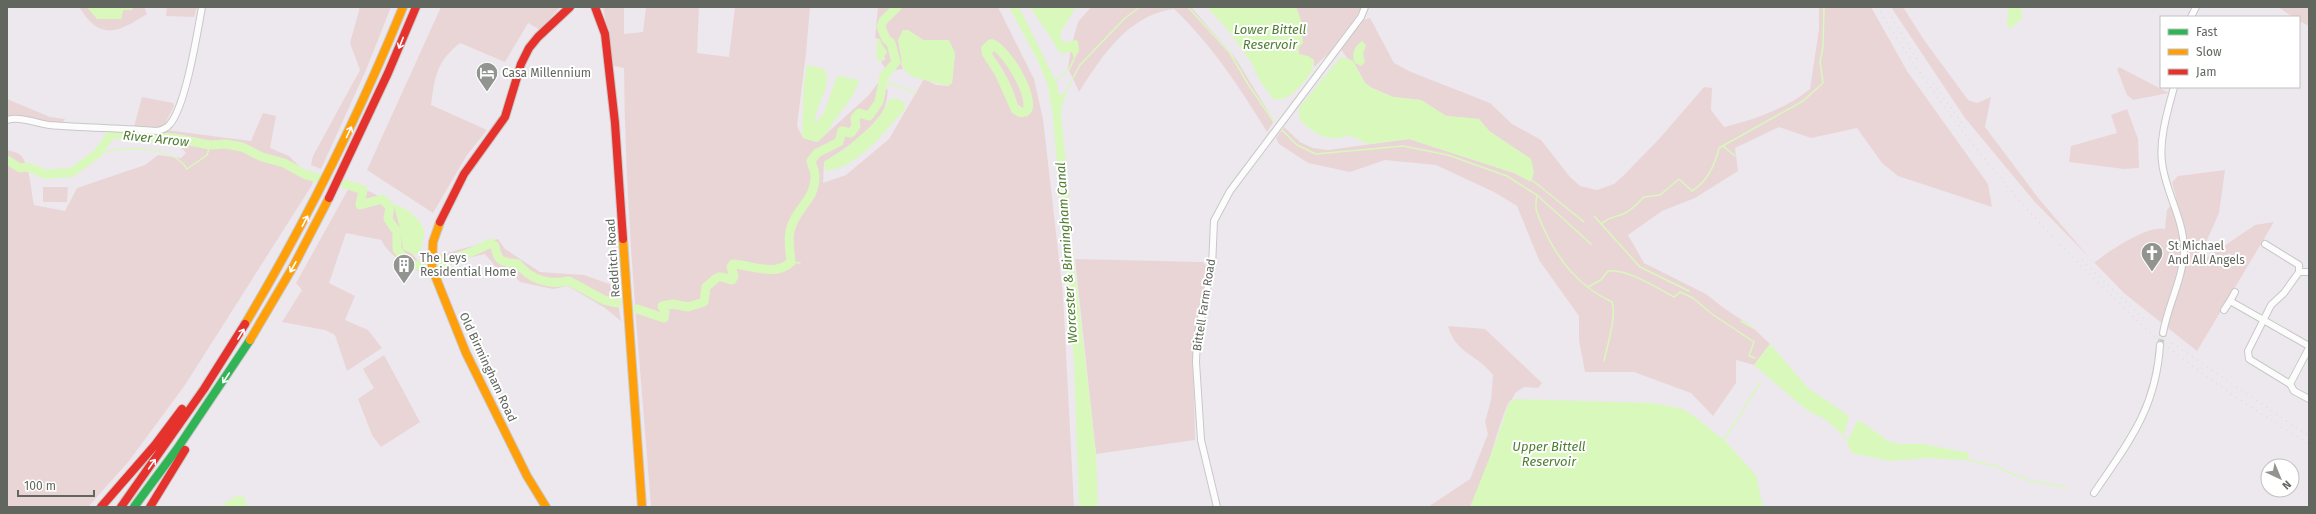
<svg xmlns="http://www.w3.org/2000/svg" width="2316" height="514" viewBox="0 0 2316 514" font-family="'Fira Sans',sans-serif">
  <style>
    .green { fill: #ead5d6 }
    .water { fill: #d9f8bc; fill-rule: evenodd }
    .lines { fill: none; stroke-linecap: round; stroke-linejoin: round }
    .stream { stroke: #d9f8bc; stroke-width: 1.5 }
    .river { stroke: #d9f8bc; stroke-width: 9 }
    .street-tunnel { stroke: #cac8ca; stroke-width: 6; stroke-dasharray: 6 3; stroke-linecap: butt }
    .street-casing { stroke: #c8c8c8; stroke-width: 8 }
    .fast-casing { stroke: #c9c9c9; stroke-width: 10 }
    .slow-casing { stroke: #c9c9c9; stroke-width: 10 }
    .jam-casing { stroke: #c9c9c9; stroke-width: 10 }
    .street { stroke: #fcfcfc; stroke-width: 6 }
    .fast { stroke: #30b455; stroke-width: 8 }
    .slow { stroke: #ff9f0a; stroke-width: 8 }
    .jam { stroke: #e5322d; stroke-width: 8 }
    .rail { stroke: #ddd; stroke-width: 1.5; stroke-dasharray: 1 5; stroke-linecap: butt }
    .oneway { stroke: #fff }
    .labels { text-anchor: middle; stroke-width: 4; stroke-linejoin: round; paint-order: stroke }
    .poi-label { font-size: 12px; fill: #61675e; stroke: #fff; text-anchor: start }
    .street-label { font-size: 12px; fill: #61675e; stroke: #fff }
    .water-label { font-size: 13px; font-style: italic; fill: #4f7d31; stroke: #fff }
  </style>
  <rect width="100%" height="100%" fill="#ede8ee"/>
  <path class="green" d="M79 7H87L98 19H121L123 10H132L133 7H144L147 14C117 33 100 41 79 7Z
    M167 7H197L194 17 166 16Z
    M360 7H391L366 70 321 169 311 165 313 156 360 70 350 43Z
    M441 7H560L540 30 528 23 505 62 460 43C436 62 435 77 431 105L487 130 467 155 433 213 367 170Z
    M603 7H624V34L643 32 646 7H699L697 53 729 57 735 7H810L806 53 797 126 803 138 817 142 868 96 878 83 888 90C887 98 886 107 881 114 869 134 844 149 824 162L823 183 846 175 889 139 924 79 936 85 948 86 952 83 955 53 923 40 908 30 901 64 903 69 887 71 881 62 885 59 880 39 875 38 878 7H998L1034 79 1043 119 1063 294 1074 507H651C640 361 625 215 624 68L614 66Z
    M1091 7H1191L1236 59 1274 121 1267 132C1240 88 1212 45 1174 9 1128 15 1102 56 1079 92L1068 68 1071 47 1078 22Z
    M1296 7H1360V11L1329 53 1314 67V61L1299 54Z
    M1819 7H1871L1907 71 1988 184 1992 207 1898 176 1882 163 1857 128 1811 138 1779 127 1735 148 1738 171 1695 198 1662 211 1628 235 1644 263 1706 294 1725 309 1751 326 1770 344 1754 365 1736 360V383L1713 416 1691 393 1634 372H1585L1579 340V316L1539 260 1517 206 1494 192 1436 165 1385 160 1350 172 1308 163 1279 144 1276 138 1284 127 1300 142 1313 148 1328 150 1409 139 1514 173 1531 181V159L1489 131 1479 119 1446 116 1421 100 1393 97 1372 88 1365 83 1353 61 1347 58 1341 49 1361 21 1370 18 1394 63 1411 72 1490 103 1512 124 1541 140 1570 177 1580 186 1597 190 1614 184 1624 175 1660 138 1704 87 1712 88 1711 110 1724 127C1754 120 1787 108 1810 89L1819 29Z
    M1891 7H1903L1924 40 1968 100 1977 103 1991 97 1985 127 2039 199 2094 263C2107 252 2149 224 2165 229L2167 210 2176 197 2172 182 2178 176 2225 170 2219 213 2196 265 2255 225 2274 222 2197 351 2125 294 2034 201 1965 118Z
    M2278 7H2309V26L2299 21V17H2293Z
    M2119 67 2165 91 2169 93 2133 100 2127 95 2117 69Z
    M142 97 173 103 174 106 164 126 157 128 134 127Z
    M7 99 50 117 65 119 62 124 7 119Z
    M2127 109 2138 139 2139 168 2124 169 2069 162 2071 146 2117 133 2111 115Z
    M263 113 276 116 270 148 289 156 303 170 315 175 312 185 185 385 129 461 88 507H7V150C11 151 16 152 19 154 30 161 31 192 34 205L65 211 77 188 145 165 158 155 181 158 186 153C181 145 168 141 160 136L166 130 251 141Z
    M350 186 371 192 394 205 405 245 424 268 418 271C402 262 390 256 381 240L346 233 329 283 355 296 345 320 368 330 382 348 347 371 335 335 325 330 282 322 302 290 296 283Z
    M43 187H68L67 202H43Z
    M498 239 505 249 540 272 584 275 615 286 621 321 605 308 568 286 553 289 520 282 509 270 499 271 485 254 438 265 436 256Z
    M1075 259 1203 262 1207 267 1193 349 1195 440 1096 454Z
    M1448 326 1485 329 1542 383 1538 388 1524 387 1515 393C1513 400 1509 401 1507 406 1494 437 1487 478 1470 507H1428L1470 479 1488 434 1485 422 1491 400 1493 375C1476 353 1456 354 1448 326Z
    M384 355 420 422 381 447 372 435 358 399 374 388 363 369Z"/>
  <path class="water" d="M87 7H133L132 10H123L121 19H97Z
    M1009 7H1019L1057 84 1059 95 1067 93 1062 104 1061 115 1070 207 1069 217 1096 454 1098 507H1079L1074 361 1053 117 1048 86 1037 59Z
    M1030 7H1076L1060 33 1063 43 1075 40 1078 41 1079 51 1074 59 1072 52 1062 53 1058 51 1052 39Z
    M1207 7H1296L1301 20 1303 43 1298 48 1299 54 1308 56 1314 60C1314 73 1297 93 1285 98 1282 100 1277 99 1273 99L1260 81 1251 62 1228 30Z
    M2008 7H2021L2022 19 2011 28 2007 27Z
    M903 30H908L923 40H949L955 53 952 83 948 86 913 77 903 69 898 40Z
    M877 39H879L887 52 881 62 877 61Z
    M992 39C1013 44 1055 121 1019 117L1012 113 995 75 982 55 981 47 988 40ZM994 51C1005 59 1027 95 1023 108L1018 105C1012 85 1004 70 992 54Z
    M1362 41 1366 45 1363 54 1365 62 1361 66 1355 63C1351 54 1354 47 1362 41Z
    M1341 57 1353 61 1365 83 1372 88 1393 97 1421 100 1446 116 1479 119 1489 131 1531 159 1534 172 1531 182 1514 173 1409 139 1369 144 1348 135C1330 144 1310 133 1299 118V108Z
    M807 65 824 69C834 86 814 105 815 123L824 113 837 76 859 80C855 96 845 105 836 118 828 129 829 133 817 142L803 138 802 134 804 83Z
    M895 98 904 102 905 109C884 132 860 166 827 171L824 167V162L846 148 871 126 881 114 889 100Z
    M394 205C404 205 423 221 424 231 425 237 421 247 420 253L414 255 403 249 401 232Z
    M1770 344 1808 388 1849 416 1844 434H1842L1825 419 1808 411 1754 365Z
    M1514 399 1651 403 1680 408 1691 414 1724 440 1756 475 1763 507H1470L1497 439 1508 405Z
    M1857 421 1862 422 1888 441 1899 444H1923L1969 453 1968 460 1926 458 1890 461 1852 453 1847 443Z
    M243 496 248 507H220L234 497Z"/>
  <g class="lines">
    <path class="stream" d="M1188 7 1230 53 1248 84 1274 122
      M1311 70 1314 72
      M1320 77 1323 79
      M883 81 916 93
      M1054 82 1069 70 1074 59
      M1064 95 1080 65 1125 18 1140 7
      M1281 129 1297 145 1316 154 1403 146 1448 155 1507 176 1537 195C1534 210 1537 212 1543 227 1558 260 1578 286 1612 302 1617 315 1607 347 1604 361
      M1723 146 1735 156
      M98 153C122 147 172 144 187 169L207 155 210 145
      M1532 180 1584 222
      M1537 195 1591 244
      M1594 216 1640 267 1689 291
      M1601 224C1609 216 1619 217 1627 212 1634 208 1639 202 1644 197L1660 195 1679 179 1692 191C1708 181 1715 165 1719 148L1803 101 1823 83 1820 62 1823 47 1824 7
      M791 262 800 263
      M1588 287 1601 280 1608 271C1628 269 1657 288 1674 297L1680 292 1693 298 1712 314 1754 342 1749 356 1755 358
      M1741 321 1753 328
      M1843 434 1847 441
      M1724 440 1760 383
      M1968 460 1992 465 2030 481 2067 487"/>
    <path class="river" d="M7 160 20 168C31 165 35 171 45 174 49 175 65 172 71 173L98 153 111 134 174 138 210 145 226 144 242 147 262 157 284 163 306 175 318 178
      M345 184 363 190 360 205 382 199 390 207 388 219 397 232V249C401 255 409 264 416 265 434 269 475 251 491 243L495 246C498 263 503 262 518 264 532 281 549 285 569 281L604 300 617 303
      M637 309 664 318 665 311 662 306 673 304 688 307 704 302 706 287C721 275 715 275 732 280L734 276 731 267 733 264C751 265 776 277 791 262 790 252 788 240 790 231 795 208 816 200 815 176 815 171 812 166 811 161L817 153 839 142 842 131 851 133 856 126 855 118 859 113 869 116 879 102 884 76 896 62 891 43 886 39 881 27 883 21 897 7"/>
    <path class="street-tunnel" d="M2160 345 2163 333"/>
    <g class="street-casing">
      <path id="street" d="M2191 17 2196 7
        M7 120C20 116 36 123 49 125 85 128 121 128 157 131 162 130 167 128 170 124 186 105 197 34 202 7
        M2265 244 2299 265V272
        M2309 272H2299L2284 293 2271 305 2248 351 2249 359 2290 384 2294 391 2309 399
        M2235 292 2230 301 2309 346
        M2224 310 2230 301
        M2163 333C2168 304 2184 277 2184 248 2183 217 2165 191 2162 162 2159 138 2168 110 2174 87
        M2290 384 2309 348
        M2094 493C2128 443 2156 409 2160 345
        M1217 507 1201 440 1196 362 1197 337 1212 267 1214 221 1230 191 1361 17 1365 7"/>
    </g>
    <g class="fast-casing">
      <path id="fast" d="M134 507 177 449 250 340"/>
    </g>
    <g class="slow-casing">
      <path id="slow" d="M440 222 433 242 432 268 466 353 527 476 546 507
        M623 239 642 507
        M245 324C306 222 358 117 403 7
        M250 340 293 267 329 198"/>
    </g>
    <g class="jam-casing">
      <path id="jam" d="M595 7 605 34 615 123 623 239
        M329 198 388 73 416 7
        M440 222 464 174 505 117 521 64 529 48 538 37 570 7
        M101 507 155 445 182 409
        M121 507 204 389 245 324
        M150 507 185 450"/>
    </g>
    <use href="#street" class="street"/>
    <use href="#fast" class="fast"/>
    <use href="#slow" class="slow"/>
    <use href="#jam" class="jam"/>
    <path class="rail" d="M1877 7C1942 112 2018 207 2108 292 2124 308 2140 325 2158 339 2205 378 2257 412 2309 444
      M1885 7 1918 61
      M1933 83 1967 130
      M2082 260 2147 322
      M2172 343 2309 436"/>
  </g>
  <defs><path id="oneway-shaft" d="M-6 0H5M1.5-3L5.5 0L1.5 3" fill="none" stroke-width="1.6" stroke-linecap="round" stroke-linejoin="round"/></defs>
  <g class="oneway">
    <use href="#oneway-shaft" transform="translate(401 43) rotate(112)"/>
    <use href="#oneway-shaft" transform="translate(349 132) rotate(-65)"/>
    <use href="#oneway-shaft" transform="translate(305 221) rotate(-62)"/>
    <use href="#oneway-shaft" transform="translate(293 267) rotate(119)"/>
    <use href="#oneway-shaft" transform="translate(241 334) rotate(-58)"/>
    <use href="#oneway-shaft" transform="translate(226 378) rotate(123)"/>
    <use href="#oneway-shaft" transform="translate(152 464) rotate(-55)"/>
  </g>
  <defs>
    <g id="hotel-pin" transform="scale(1.15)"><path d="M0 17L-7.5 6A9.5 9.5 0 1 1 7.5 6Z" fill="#929490" stroke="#fff"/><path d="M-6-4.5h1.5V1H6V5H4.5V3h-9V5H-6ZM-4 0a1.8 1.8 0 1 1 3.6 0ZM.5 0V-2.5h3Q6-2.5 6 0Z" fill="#fff"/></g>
    <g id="church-pin" transform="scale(1.15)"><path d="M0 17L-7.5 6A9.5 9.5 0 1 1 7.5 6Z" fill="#929490" stroke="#fff"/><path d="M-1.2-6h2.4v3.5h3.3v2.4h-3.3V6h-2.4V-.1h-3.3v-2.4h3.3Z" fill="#fff"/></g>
    <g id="building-pin" transform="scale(1.15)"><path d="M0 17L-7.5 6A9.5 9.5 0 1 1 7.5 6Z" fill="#929490" stroke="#fff"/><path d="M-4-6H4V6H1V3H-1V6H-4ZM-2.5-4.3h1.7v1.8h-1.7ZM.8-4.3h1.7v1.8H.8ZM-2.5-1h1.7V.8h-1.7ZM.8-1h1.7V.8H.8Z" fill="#fff"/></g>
  </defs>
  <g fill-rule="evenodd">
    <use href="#hotel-pin" x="487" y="73"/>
    <use href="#church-pin" x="2152" y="253"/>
    <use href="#building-pin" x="404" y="265"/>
  </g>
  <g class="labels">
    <g class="poi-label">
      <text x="502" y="77">Casa Millennium</text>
      <text x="2168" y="250">St Michael<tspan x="2168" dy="14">And All Angels</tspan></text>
      <text x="420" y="262">The Leys<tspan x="420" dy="14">Residential Home</tspan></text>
    </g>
    <g class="street-label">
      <text transform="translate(613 258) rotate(-94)" y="4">Redditch Road</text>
      <text transform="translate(1204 305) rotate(-81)" y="4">Bittell Farm Road</text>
      <text transform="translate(488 367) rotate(65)" y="4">Old Birmingham Road</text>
    </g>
    <g class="water-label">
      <text x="1270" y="34">Lower Bittell<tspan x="1270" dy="15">Reservoir</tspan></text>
      <text transform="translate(156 138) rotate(6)" y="5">River Arrow</text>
      <text transform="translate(1066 253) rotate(-94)" y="5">Worcester &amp; Birmingham Canal</text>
      <text x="1549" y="451">Upper Bittell<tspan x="1549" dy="15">Reservoir</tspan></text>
    </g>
  </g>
  <rect width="2316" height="514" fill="none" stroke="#61675e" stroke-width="16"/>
  <rect x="2160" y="16" width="140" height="72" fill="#ffffff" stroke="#c0c2bf"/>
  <rect x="2168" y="29" width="20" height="6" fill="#30b455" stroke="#c0c2bf"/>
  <text x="2196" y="36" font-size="12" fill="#61675e">Fast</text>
  <rect x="2168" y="49" width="20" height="6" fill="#ff9f0a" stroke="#c0c2bf"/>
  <text x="2196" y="56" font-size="12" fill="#61675e">Slow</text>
  <rect x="2168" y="69" width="20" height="6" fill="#e5322d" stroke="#c0c2bf"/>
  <text x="2196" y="76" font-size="12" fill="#61675e">Jam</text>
  <g transform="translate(2280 478) rotate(136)"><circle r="19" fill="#ffffff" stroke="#c0c2bf"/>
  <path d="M0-3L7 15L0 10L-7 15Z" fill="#929490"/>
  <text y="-6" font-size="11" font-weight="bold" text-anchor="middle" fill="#61675e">N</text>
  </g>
  <path d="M18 490v6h76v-6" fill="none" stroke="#61675e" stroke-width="2"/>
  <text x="24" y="490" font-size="12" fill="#61675e" stroke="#ffffff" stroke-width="3" paint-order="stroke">100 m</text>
</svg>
